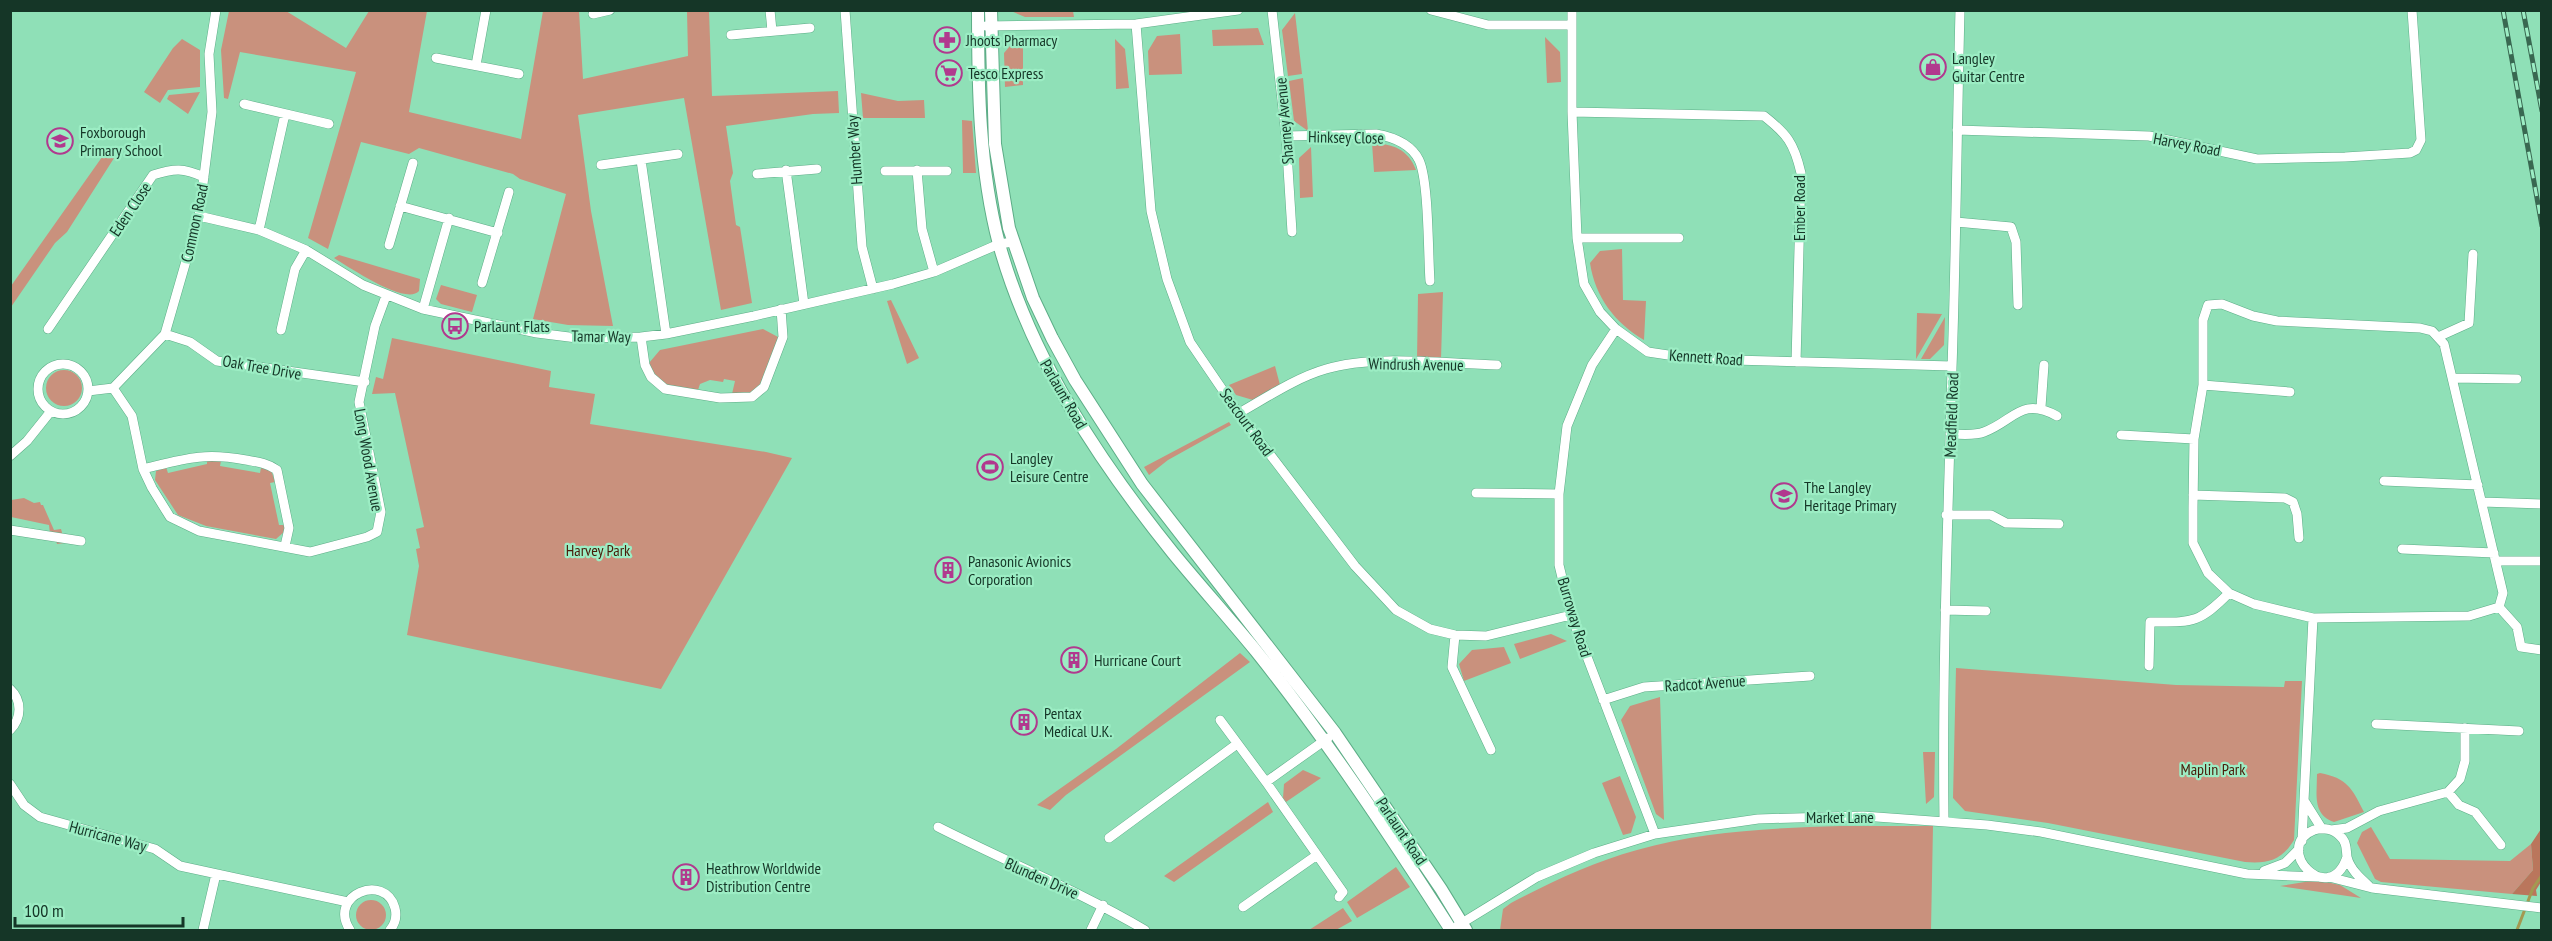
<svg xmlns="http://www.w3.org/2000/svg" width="2552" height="941" viewBox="0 0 2552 941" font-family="'PT Sans Narrow',sans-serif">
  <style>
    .green { fill: #c9917d }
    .forest { fill: #ba765c }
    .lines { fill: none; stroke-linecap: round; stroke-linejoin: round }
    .stream { stroke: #a39951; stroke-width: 3 }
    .street-casing { stroke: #5dad87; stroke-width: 10 }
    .secondary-casing { stroke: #5dad87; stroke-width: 14 }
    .street { stroke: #fff; stroke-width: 9 }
    .secondary { stroke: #fff; stroke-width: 12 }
    .rail-casing { stroke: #396851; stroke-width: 5 }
    .rail { stroke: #9cedc4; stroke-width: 3; stroke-dasharray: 9; stroke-linecap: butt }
    .labels { text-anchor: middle; stroke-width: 4.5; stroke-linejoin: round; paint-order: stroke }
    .poi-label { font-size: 16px; fill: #153627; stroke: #9cedc4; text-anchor: start }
    .street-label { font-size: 16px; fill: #153627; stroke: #9cedc4 }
    .park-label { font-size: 16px; fill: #481b08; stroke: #9cedc4 }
  </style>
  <rect width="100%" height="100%" fill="#8fe0b7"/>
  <path class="green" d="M709 11 712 96 838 91 839 113 813 114 726 126 733 173 730 181 736 225 740 227 752 303 721 310 684 98 578 115 591 211 613 326 568 325 533 319 566 194 520 179 513 174 419 148 409 154 361 142 328 249 308 238 356 72 240 52 228 99 224 98 221 50 229 11H286L346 48 369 11H427L409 112 521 139 543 11H579L583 79 688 56 687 11Z
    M1011 11H1073L1074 17H1025Z
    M1295 13 1302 74 1288 76 1282 30Z
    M1258 28 1264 45 1213 46 1212 30Z
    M1180 34 1182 74 1149 75 1148 51 1157 36Z
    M1545 37 1560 52 1561 82 1547 83Z
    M182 39 200 50V87L168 90 160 103 144 92 173 48Z
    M1016 39H1023V85L1005 87 1004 53Z
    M1115 39 1125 49 1129 88 1116 89Z
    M1303 78 1308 131 1294 121 1289 81Z
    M200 92 188 114 167 99 169 95Z
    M861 93 898 101 924 100 925 118H863Z
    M962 120 972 121 976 173H963Z
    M1372 143C1393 144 1408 149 1416 170L1374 172Z
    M1311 147 1313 197 1300 198 1299 158Z
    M107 150 116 155 67 232 55 243 11 307V286Z
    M1622 249 1623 300 1646 301 1644 340C1615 323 1595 297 1590 263L1600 251Z
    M339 255 420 279 419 291C406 306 349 267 334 258Z
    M441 285 477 295 472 312 441 304 436 299Z
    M1443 292 1441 359 1417 360 1418 294Z
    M891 300 919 358 907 364 887 301Z
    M1917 313 1942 314 1916 359Z
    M1945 317 1944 345 1930 359H1921Z
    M763 329 778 337C776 355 769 389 747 394 743 395 737 394 732 394L735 381 724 379 723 382 710 380 700 384 698 390C675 387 657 388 649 363L660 350Z
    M392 338 551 371 549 387 595 394 590 424 766 452 792 458 661 689 407 635 419 566 416 549 420 548 416 529 424 527 395 393 372 394 376 377 383 379Z
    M1275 366 1280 385 1253 400 1236 395 1229 385Z
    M46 388a18 18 0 1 1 36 0a18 18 0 1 1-36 0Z
    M1229 422 1231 425 1168 460 1149 475 1144 467Z
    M207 458 221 461 220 466 260 473 261 468 271 470 275 482 270 483 279 525H284V532L276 539 206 526 178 515 155 480 156 471 166 467 168 473 207 464Z
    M24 498 34 503 40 502 41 505H43L54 530 61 529 65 543 57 544 55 536 50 534 49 525 11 517V500Z
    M1551 634 1567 641 1520 659 1514 644Z
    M1504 647 1511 663 1464 681 1459 664 1472 650Z
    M1240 653 1250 662 1066 795 1050 810 1037 805 1116 749Z
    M1956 668 2176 685 2284 687 2285 681H2302L2294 840C2282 860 2268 864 2245 862L2048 823 1965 811 1953 798Z
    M1660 697 1664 820 1656 814 1621 720 1630 706Z
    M1923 752H1935L1934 797 1926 804Z
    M1303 770 1321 778 1286 802 1283 798 1284 784Z
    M2320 773C2347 778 2352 788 2364 812L2334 822C2312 814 2317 794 2317 774Z
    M1620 776 1636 817 1631 833 1623 835 1602 783Z
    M1268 802 1273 812 1174 882 1164 876Z
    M1840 826H1933L1931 930H1500L1503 909 1511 903C1551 882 1593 862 1637 850 1702 831 1772 828 1840 826Z
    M2371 827 2390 859 2510 861 2531 844 2533 870 2512 894 2381 882 2375 879 2357 843 2362 832Z
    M1396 867 1410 887 1357 918 1347 902Z
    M2317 880 2340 885 2361 898 2280 886Z
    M356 915a15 15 0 1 1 30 0a15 15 0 1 1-30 0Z
    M1343 908 1352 921 1336 930H1309Z"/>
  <path class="forest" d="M2541 829V882L2536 890 2537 896 2512 894 2533 870 2531 844Z"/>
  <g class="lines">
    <path class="stream" d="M2517 930 2533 888 2542 875"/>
    <g class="street-casing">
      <path id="street" d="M770 10 772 31
        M845 10 862 247 873 289
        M1272 10 1286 136 1292 232
        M1431 10 1488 25H1571
        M1572 10V112L1577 238 1584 284 1600 312 1616 329 1648 352 1695 359 1952 366
        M593 14 610 10
        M1136 24 1151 211 1167 279 1190 342 1237 411 1355 566 1396 610 1430 629 1455 635 1486 636 1571 615
        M986 26 1136 24 1238 10
        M731 35 810 28
        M436 58 519 74
        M476 65 486 10
        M244 104 329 124
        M1572 112 1764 116C1787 134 1794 143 1801 173L1796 362
        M1957 130 2149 136 2257 159 2345 157 2410 153 2416 150 2421 140 2412 10
        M1286 136 1376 134C1393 137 1411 144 1419 160 1429 181 1428 255 1430 281
        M641 160 666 334
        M601 165 678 154
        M786 170 804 304
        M917 170 922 229 934 272
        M885 171H947
        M757 174 817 169
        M400 206 498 233
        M199 216 259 230 306 250 363 285 423 309 537 333 577 338 641 337 666 334 754 316 893 284 934 272 999 244 1013 242
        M1956 222 2011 227 2016 242 2018 305
        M259 230 285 114
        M1577 238H1679
        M389 245 413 163
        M482 283 509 192
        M2222 304 2253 316 2277 321 2420 328 2432 331 2444 344 2503 593 2499 607 2469 616 2313 618 2254 604 2229 593 2208 573 2193 543V507L2194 439 2203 385V320L2208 305Z
        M423 309 449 218
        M48 329 153 175C175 168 183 168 204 177
        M1616 329 1592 365 1567 426 1559 494V565L1571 615 1655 834
        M281 330 295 269 306 250
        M165 334 190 342 217 361 365 382
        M641 337 645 365 651 377 665 389 720 398 752 397 764 387 783 337 781 309
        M2438 337 2469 323 2473 254
        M38 389a25 25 0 1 1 50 0a25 25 0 1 1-50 0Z
        M2453 378 2517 379
        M2203 385 2290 392
        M113 388 132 416 143 469 152 488 170 517 199 531 310 552 367 537 377 532 381 512 359 402 375 326 386 296
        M88 391 113 388 165 334 199 216 212 112 209 54 216 10
        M2041 407 2044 365
        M1239 413C1266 398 1295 378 1326 369 1374 354 1446 364 1497 365
        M1950 434C1961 434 1974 436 1984 432 2014 421 2021 396 2057 416
        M2121 435 2194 439
        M10 456 27 441 51 411
        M143 469C184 459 203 452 246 460 257 462 267 463 277 470L289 528 285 546
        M2384 481 2478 485
        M1476 493 1559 494
        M2193 495 2285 498 2293 502 2297 514 2299 538
        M2482 502 2542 504
        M1946 515H1991L2006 523 2059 524
        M10 530 81 541
        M2402 549 2494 553
        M2496 561H2542
        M2499 607 2517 627 2521 647 2542 650
        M1945 610 1986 611
        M1455 635 1452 667 1491 750
        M2149 666 2150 622C2193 622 2198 624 2229 593
        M10 689C22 700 22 718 10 730
        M1603 700 1644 687 1810 676
        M1220 720 1266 782 1328 738
        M2376 724 2519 731
        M1266 782 1343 892 1339 897
        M10 784 24 805 40 817 155 849 180 866 348 902
        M2448 792 2459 805 2475 812 2501 845
        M2305 802 2322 829
        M1944 820C1942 669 1948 519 1952 368 1956 249 1957 130 1960 10
        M938 827C1007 862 1079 891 1145 930
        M2331 830 2347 828 2379 811 2448 792 2460 779 2465 761V728
        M1109 838 1237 744
        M2302 841 2313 618
        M2347 857C2329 910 2271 847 2314 830 2323 827 2334 829 2340 836 2347 842 2346 849 2347 857 2350 869 2360 878 2369 886
        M2264 871 2285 863 2299 849
        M2329 877 2372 888 2542 908
        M1243 907 1317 855
        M1457 926 1537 877 1594 853 1655 834 1758 819 1863 816 1987 825 2041 832 2247 874 2318 877
        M203 930 216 874
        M350 930C327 895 385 872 395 908 397 916 395 924 390 930
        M1091 930 1103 905"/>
    </g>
    <g class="secondary-casing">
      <path id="secondary" d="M978 10C978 88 979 168 999 244 1031 359 1099 461 1173 553 1200 586 1229 618 1256 651 1327 740 1390 835 1451 930
        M991 10 995 144 1009 228 1033 298 1052 338 1075 380 1142 484 1335 733 1441 889 1466 930"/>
    </g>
    <use href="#street" class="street"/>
    <use href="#secondary" class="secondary"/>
    <g class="rail-casing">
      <path id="rail" d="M2503 10 2542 226
        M2523 10 2542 111"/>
    </g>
    <use href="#rail" class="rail"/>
  </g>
  <defs>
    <g id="pharmacy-ring" transform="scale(1.35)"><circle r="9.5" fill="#9cedc4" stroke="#b1398e" stroke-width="1.5"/><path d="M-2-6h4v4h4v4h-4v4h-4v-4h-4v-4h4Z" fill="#b1398e"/></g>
    <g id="shop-ring" transform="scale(1.35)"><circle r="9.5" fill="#9cedc4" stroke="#b1398e" stroke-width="1.5"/><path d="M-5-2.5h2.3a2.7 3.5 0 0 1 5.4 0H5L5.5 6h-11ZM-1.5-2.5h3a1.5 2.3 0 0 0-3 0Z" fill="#b1398e"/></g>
    <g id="supermarket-ring" transform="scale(1.35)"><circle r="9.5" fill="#9cedc4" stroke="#b1398e" stroke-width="1.5"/><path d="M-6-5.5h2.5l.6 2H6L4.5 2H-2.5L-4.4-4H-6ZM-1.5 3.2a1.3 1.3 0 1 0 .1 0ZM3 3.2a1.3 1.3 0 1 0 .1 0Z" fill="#b1398e"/></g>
    <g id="school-ring" transform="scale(1.35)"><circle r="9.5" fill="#9cedc4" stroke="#b1398e" stroke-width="1.5"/><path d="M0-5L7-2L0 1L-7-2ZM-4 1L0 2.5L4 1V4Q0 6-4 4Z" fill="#b1398e"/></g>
    <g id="bus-ring" transform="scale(1.35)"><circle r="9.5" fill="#9cedc4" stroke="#b1398e" stroke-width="1.5"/><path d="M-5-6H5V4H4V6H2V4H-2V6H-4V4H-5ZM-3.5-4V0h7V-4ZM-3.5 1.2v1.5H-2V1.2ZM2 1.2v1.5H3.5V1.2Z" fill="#b1398e"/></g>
    <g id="stadium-ring" transform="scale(1.35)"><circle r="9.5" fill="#9cedc4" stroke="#b1398e" stroke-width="1.5"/><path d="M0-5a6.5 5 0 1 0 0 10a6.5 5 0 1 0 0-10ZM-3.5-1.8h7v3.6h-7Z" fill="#b1398e"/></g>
    <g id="building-ring" transform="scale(1.35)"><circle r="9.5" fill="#9cedc4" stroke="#b1398e" stroke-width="1.5"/><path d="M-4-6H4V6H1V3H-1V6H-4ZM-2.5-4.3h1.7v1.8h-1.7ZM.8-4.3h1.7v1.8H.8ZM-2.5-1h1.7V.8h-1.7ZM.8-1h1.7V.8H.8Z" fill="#b1398e"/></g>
  </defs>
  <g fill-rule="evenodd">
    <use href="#pharmacy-ring" x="947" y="40"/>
    <use href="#shop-ring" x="1933" y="67"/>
    <use href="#supermarket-ring" x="949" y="73"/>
    <use href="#school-ring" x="60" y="141"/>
    <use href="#bus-ring" x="455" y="326"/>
    <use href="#stadium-ring" x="990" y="467"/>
    <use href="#school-ring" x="1784" y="496"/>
    <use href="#building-ring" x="948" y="570"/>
    <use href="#building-ring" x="1074" y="660"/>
    <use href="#building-ring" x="1024" y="722"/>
    <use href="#building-ring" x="686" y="877"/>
  </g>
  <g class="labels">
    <g class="poi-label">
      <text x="966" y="46">Jhoots Pharmacy</text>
      <text x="1952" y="64">Langley<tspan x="1952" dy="18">Guitar Centre</tspan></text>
      <text x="968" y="79">Tesco Express</text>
      <text x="80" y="138">Foxborough<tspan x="80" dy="18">Primary School</tspan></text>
      <text x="474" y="332">Parlaunt Flats</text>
      <text x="1010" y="464">Langley<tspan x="1010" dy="18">Leisure Centre</tspan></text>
      <text x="1804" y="493">The Langley<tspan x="1804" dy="18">Heritage Primary</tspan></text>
      <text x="968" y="567">Panasonic Avionics<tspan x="968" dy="18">Corporation</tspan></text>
      <text x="1094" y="666">Hurricane Court</text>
      <text x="1044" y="719">Pentax<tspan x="1044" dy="18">Medical U.K.</tspan></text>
      <text x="706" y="874">Heathrow Worldwide<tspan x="706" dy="18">Distribution Centre</tspan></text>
    </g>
    <g class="street-label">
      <text transform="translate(1284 121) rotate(-95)" y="6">Sharney Avenue</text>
      <text transform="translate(1346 137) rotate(1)" y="6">Hinksey Close</text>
      <text transform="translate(2187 144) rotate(11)" y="6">Harvey Road</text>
      <text transform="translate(854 150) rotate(-94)" y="6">Humber Way</text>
      <text transform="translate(1799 208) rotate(-90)" y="6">Ember Road</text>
      <text transform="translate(130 209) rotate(-56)" y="6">Eden Close</text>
      <text transform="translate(194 223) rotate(-78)" y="6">Common Road</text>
      <text transform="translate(601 336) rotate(1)" y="6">Tamar Way</text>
      <text transform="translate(1706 357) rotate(4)" y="6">Kennett Road</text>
      <text transform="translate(1416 364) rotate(1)" y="6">Windrush Avenue</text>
      <text transform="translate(262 367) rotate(10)" y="6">Oak Tree Drive</text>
      <text transform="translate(1064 394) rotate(60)" y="6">Parlaunt Road</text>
      <text transform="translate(1951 415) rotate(-88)" y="6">Meadfield Road</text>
      <text transform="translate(1247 422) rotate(54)" y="6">Seacourt Road</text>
      <text transform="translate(369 460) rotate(80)" y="6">Long Wood Avenue</text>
      <text transform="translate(1575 617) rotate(73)" y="6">Burroway Road</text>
      <text transform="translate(1705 683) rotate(-4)" y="6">Radcot Avenue</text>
      <text x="1840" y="823">Market Lane</text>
      <text transform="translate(1402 831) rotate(56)" y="6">Parlaunt Road</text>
      <text transform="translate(108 836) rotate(15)" y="6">Hurricane Way</text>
      <text transform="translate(1042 878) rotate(24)" y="6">Blunden Drive</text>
    </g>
    <g class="park-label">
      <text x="598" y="556">Harvey Park</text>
      <text x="2213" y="775">Maplin Park</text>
    </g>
  </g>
  <rect width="2552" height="941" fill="none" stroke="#153627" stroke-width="24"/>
  <path d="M15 917v9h168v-9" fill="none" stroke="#153627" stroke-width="3"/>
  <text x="24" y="917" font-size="18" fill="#153627" stroke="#9cedc4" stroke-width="4.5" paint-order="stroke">100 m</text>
</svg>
